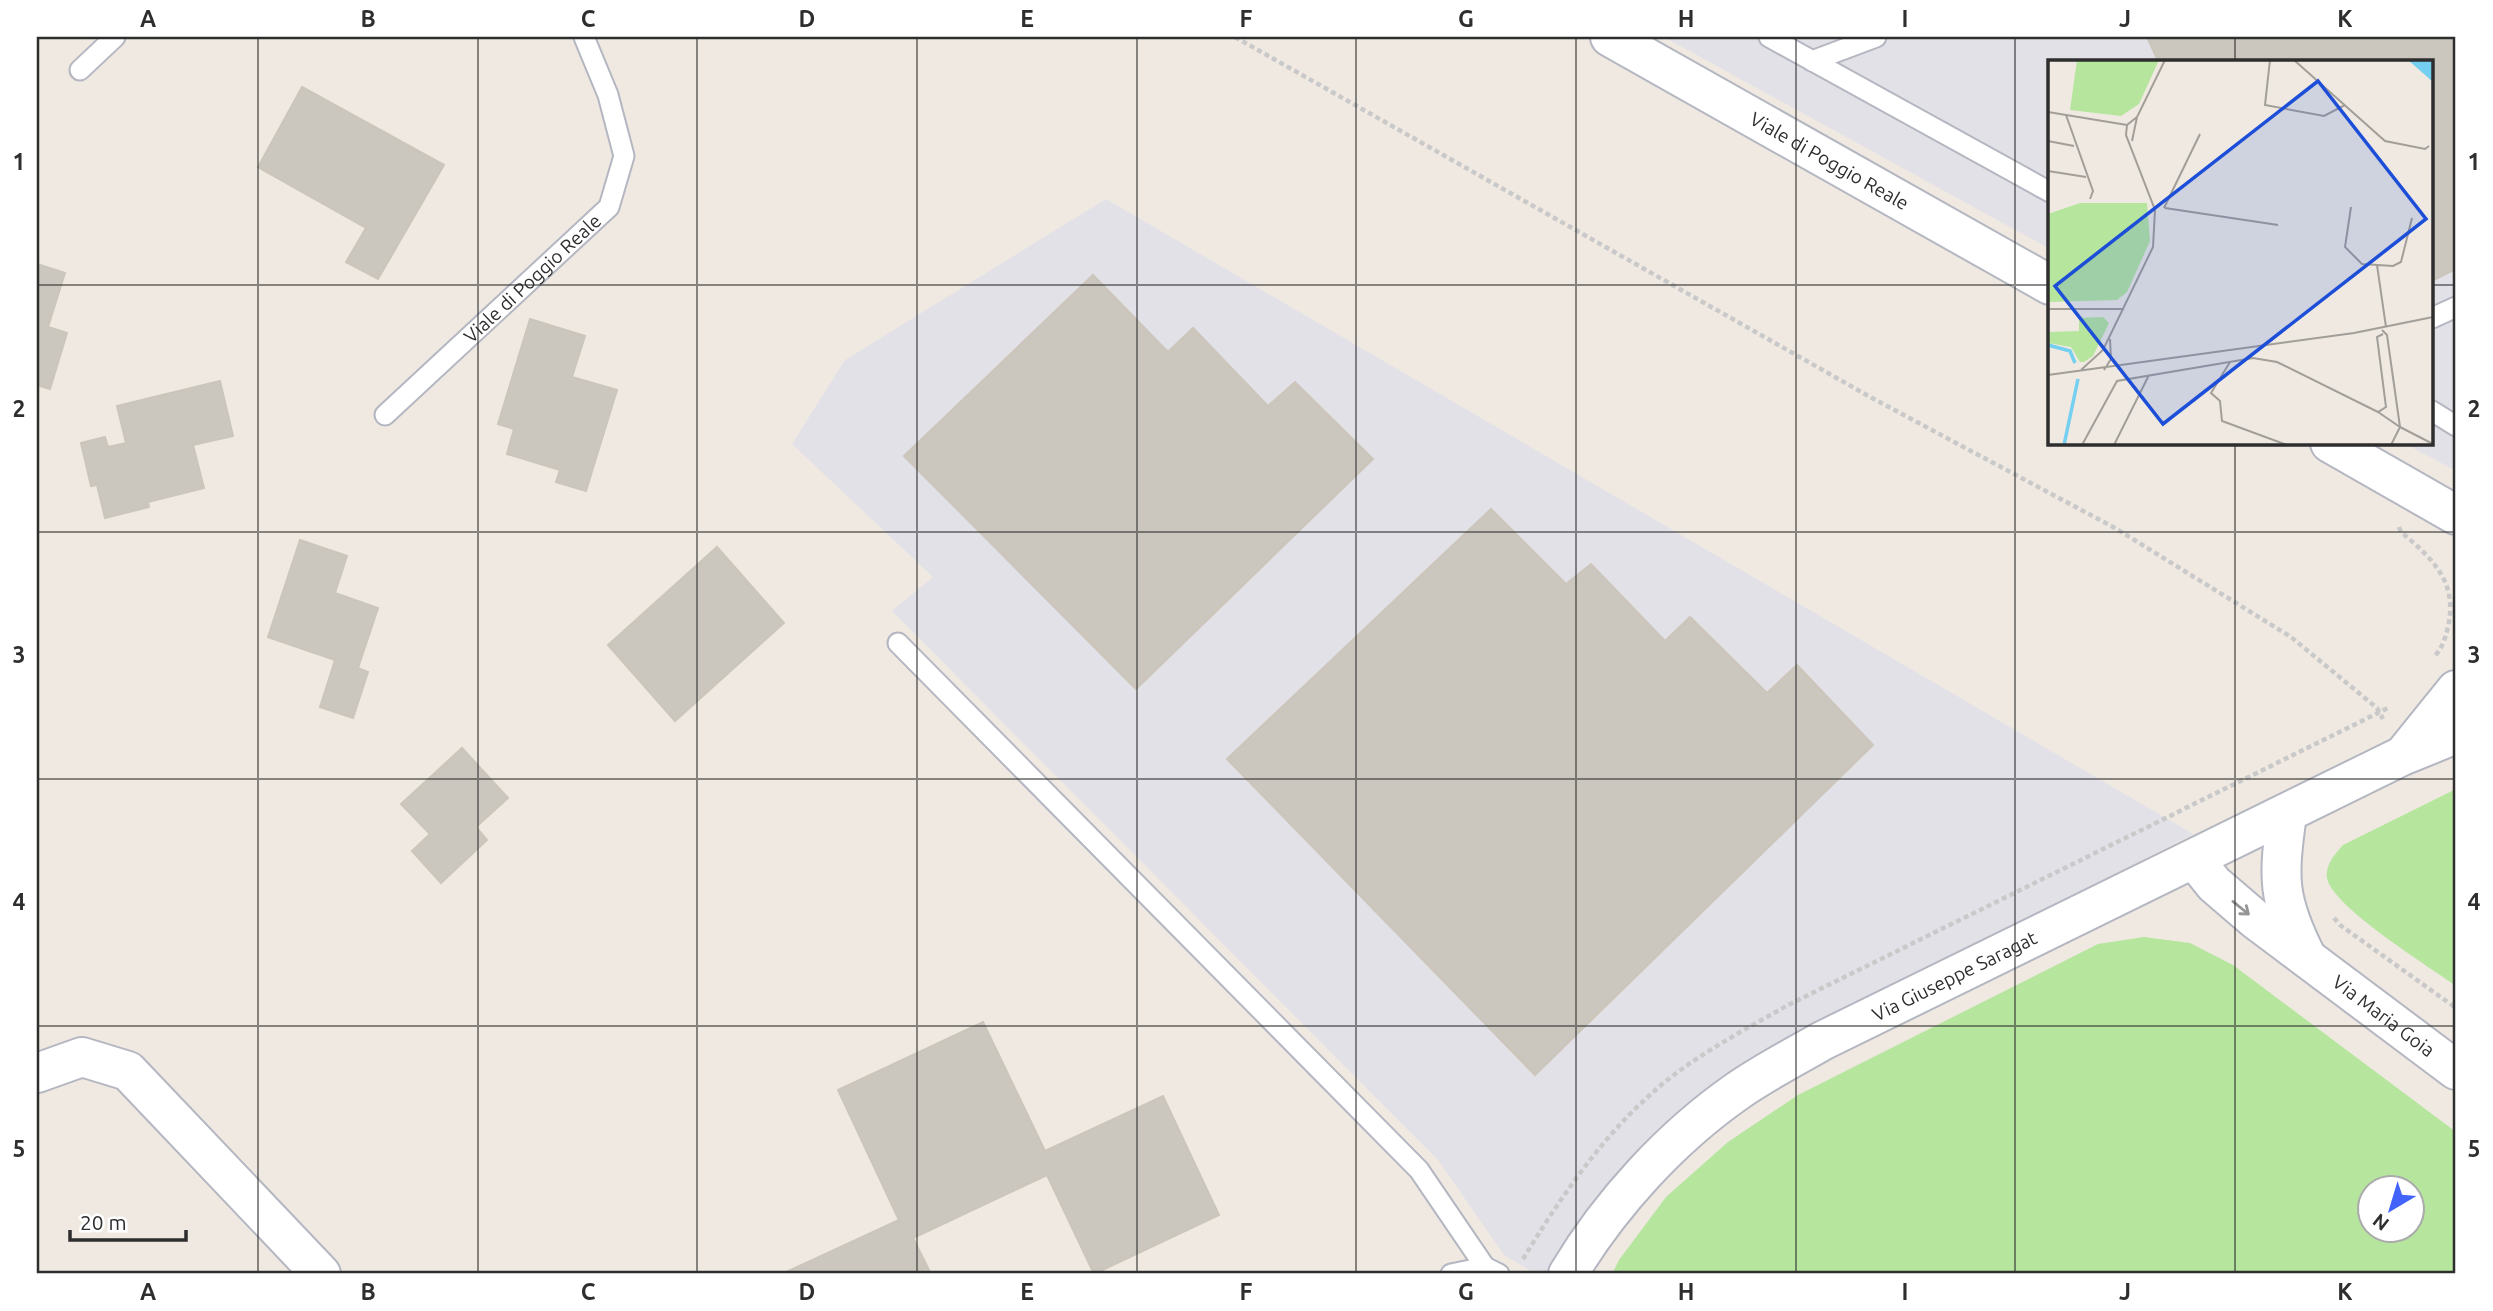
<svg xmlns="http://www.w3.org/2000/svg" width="2493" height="1311" viewBox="0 0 2493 1311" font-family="Ubuntu,sans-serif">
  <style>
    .industrial { fill: #e3e1e8 }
    .green { fill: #b6e59e; fill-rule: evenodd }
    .building { fill: #cbc7bf; stroke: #cbc5ba; stroke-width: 2 }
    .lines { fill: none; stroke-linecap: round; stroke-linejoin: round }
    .lane-casing { stroke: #b4b7c1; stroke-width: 23 }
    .street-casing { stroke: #b4b7c1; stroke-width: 42 }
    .path { stroke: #c9c9c9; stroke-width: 4.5; stroke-dasharray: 5 3.5; stroke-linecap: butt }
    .lane { stroke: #fff; stroke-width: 19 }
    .street { stroke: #fff; stroke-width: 38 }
    .oneway { stroke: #969696 }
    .grid { fill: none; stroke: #2e2e2e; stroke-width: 2; stroke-opacity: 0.55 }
    .labels { text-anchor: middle; stroke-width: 7; stroke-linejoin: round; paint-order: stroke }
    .street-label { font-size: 19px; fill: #2e2e2e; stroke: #fff }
    .inset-river { fill: none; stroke: #75cff0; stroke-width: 3.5 }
    .inset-road { fill: none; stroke: #a29e99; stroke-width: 2 }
    .view { fill: #1d4ed8; fill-opacity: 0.15; stroke: #1d4ed8; stroke-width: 3.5 }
    .inset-edge { fill: none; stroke: #2e2e2e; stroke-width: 3.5 }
    .neatline { fill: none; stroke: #2e2e2e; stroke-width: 2.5 }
    .grid-label { font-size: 23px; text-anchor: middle; font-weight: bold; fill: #2e2e2e }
  </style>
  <rect width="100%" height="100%" fill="#efe9e1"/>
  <path class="industrial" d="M1664 37H2456V471L2404 443H2432V61H2050V249Z
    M1106 199 2193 834 1792 1039 1576 1233 1549 1274H1536L1504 1255 1438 1160 892 611 933 577 792 444 845 360Z"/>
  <path class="green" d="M2456 789V986C2430 967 2332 907 2327 878 2325 865 2335 854 2343 845Z
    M2144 937 2190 943 2233 965 2456 1132V1274H1612L1619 1260 1666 1197 1728 1142 1798 1095 2098 944ZM2370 1188H2412V1230H2370Z"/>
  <path class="building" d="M2147 37H2456V269L2432 281V61H2158Z
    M302 87 444 165 378 279 346 262 366 228 258 167Z
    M37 264 65 273 48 327 67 333 50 389 37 385Z
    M1093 275 1168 352 1193 328 1268 406 1295 382 1373 459 1136 689 904 456Z
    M530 319 585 336 572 377 617 390 586 491 556 482 560 470 507 454 514 429 498 424Z
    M220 381 233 436 193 445 204 488 148 502 149 507 105 518 97 485 91 486 81 443 105 437 108 447 126 443 117 406Z
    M1491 509 1566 584 1591 564 1665 641 1690 617 1767 693 1797 665 1873 745 1535 1075 1227 759Z
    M300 540 347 556 335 593 378 608 358 668 368 672 353 718 320 707 335 660 268 637Z
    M717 547 784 623 675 721 608 645Z
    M462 748 508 798 476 827 487 840 441 883 412 851 430 834 401 804Z
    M983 1022 1045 1151 1163 1096 1219 1215 1094 1274 1047 1175 913 1238 931 1274H782L899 1220 838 1090Z"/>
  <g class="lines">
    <g class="lane-casing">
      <g id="lane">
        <path d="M1769 37 2050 192"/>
        <path d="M1812 61 1876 37"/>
        <path d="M80 70 115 37"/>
        <path d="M2432 318 2456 307"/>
        <path d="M2432 411 2456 426"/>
        <path id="s1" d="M385 415 609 207 624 156 608 95 584 37"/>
        <path d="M898 643 1419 1170 1485 1267"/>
        <path d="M1451 1274 1485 1267 1499 1274"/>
      </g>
    </g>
    <g class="street-casing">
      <g id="street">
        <path id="s2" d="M1610 37 2050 285"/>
        <path d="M2330 443 2456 515"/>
        <path d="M2406 752 2456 690"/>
        <path d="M2287 814C2278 878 2277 899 2307 958"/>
        <path id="s3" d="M2194 859 2214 884 2256 920 2456 1070"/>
        <path d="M37 1073 82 1057 128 1071 321 1274"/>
        <path id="s4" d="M1568 1274C1610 1204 1671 1137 1739 1090 1765 1072 1794 1057 1822 1041L2402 756 2456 734"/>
      </g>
    </g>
    <path class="path" d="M1235 37 1872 398 2115 528 2291 637 2377 708 2383 719
      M2399 527 2401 532C2433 559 2458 582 2448 627 2445 639 2443 646 2435 656
      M2334 918 2340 925 2456 1008
      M1523 1259C1557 1203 1600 1139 1650 1095 1690 1058 1741 1032 1788 1005L2390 707"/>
    <use href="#lane" class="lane"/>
    <use href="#street" class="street"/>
  </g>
  <defs><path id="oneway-shaft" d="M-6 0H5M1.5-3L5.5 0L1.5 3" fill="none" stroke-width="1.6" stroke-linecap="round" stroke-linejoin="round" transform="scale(1.75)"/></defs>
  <use class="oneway" href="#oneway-shaft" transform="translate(2241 908) rotate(39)"/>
  <path class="grid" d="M258 37V1274M478 37V1274M697 37V1274M917 37V1274M1137 37V1274M1356 37V1274M1576 37V1274M1796 37V1274M2015 37V1274M2235 37V61M37 285H2050M2432 285H2456M2235 443V1274M37 532H2456M37 779H2456M37 1026H2456"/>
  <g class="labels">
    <g class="street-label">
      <text dy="7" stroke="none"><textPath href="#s2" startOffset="252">Viale di Poggio Reale</textPath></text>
      <text dy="7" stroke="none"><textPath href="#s1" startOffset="201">Viale di Poggio Reale</textPath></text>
      <text dy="7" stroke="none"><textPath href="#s4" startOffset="497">Via Giuseppe Saragat</textPath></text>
      <text dy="7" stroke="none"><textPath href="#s3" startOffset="247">Via Maria Goia</textPath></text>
    </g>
  </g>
  <g transform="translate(2048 60)">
    <rect width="385" height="385" fill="#efe9e1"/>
    <path d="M29 0H111L91 44 73 56 22 50ZM32 143H99L102 181 79 232 69 240 0 242V154ZM55 257 61 263 45 296 36 302H32L23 287 0 283V272L31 271V258Z" fill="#b6e59e"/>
    <path d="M360 0H385V22Z" fill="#75cff0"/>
    <path class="inset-river" d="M0 285 22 291 27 303M16 385 30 319"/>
    <path class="inset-road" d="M222 0 217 45 276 56 297 45M246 0 337 81 377 89 381 86M0 52 79 65M18 55 45 131 42 139M0 81 26 86M84 81 89 57 117 0M0 111 38 117M303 147 297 187 314 204 345 206 353 202 364 158M116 148 152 74M117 148 230 165M329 205 338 267M0 249H76M334 270 339 275 352 367 385 384M182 302 163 333 172 341 174 361 239 385M33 310 55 290 105 187 107 150 78 75 79 65 89 57M56 310 63 299 62 279M0 315 306 273 385 257M330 352 352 367 343 385M34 385 69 321 205 298 229 302 330 352 338 347 329 277 335 274M66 385 101 315"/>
    <path class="view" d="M270 21 378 159 115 364 7 226Z"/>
    <rect width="385" height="385" class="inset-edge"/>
  </g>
  <rect width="2493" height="1311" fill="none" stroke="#ffffff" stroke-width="77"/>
  <g transform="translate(2391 1209) rotate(218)"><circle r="33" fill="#ffffff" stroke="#ababab" stroke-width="2"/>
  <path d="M0-5L12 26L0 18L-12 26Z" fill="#4264fb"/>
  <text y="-10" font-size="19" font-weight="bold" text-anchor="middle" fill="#2e2e2e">N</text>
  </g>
  <path d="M70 1230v10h116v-10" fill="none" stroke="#2e2e2e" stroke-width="3.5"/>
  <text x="80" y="1230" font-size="21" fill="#2e2e2e" stroke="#ffffff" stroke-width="5" paint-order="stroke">20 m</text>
  <rect x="38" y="38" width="2416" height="1234" class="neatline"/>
  <g class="grid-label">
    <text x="148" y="27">A</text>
    <text x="368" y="27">B</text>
    <text x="588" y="27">C</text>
    <text x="807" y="27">D</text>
    <text x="1027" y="27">E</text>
    <text x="1246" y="27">F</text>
    <text x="1466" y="27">G</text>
    <text x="1686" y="27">H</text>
    <text x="1905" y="27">I</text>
    <text x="2125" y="27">J</text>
    <text x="2345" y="27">K</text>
    <text x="19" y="170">1</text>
    <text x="2474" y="170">1</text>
    <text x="19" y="417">2</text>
    <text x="2474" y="417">2</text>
    <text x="19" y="663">3</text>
    <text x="2474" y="663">3</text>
    <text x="19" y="910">4</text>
    <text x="2474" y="910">4</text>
    <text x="19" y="1157">5</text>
    <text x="2474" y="1157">5</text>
    <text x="148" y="1300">A</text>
    <text x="368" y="1300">B</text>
    <text x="588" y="1300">C</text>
    <text x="807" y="1300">D</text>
    <text x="1027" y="1300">E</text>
    <text x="1246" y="1300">F</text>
    <text x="1466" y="1300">G</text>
    <text x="1686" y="1300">H</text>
    <text x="1905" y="1300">I</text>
    <text x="2125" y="1300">J</text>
    <text x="2345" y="1300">K</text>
  </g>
</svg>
